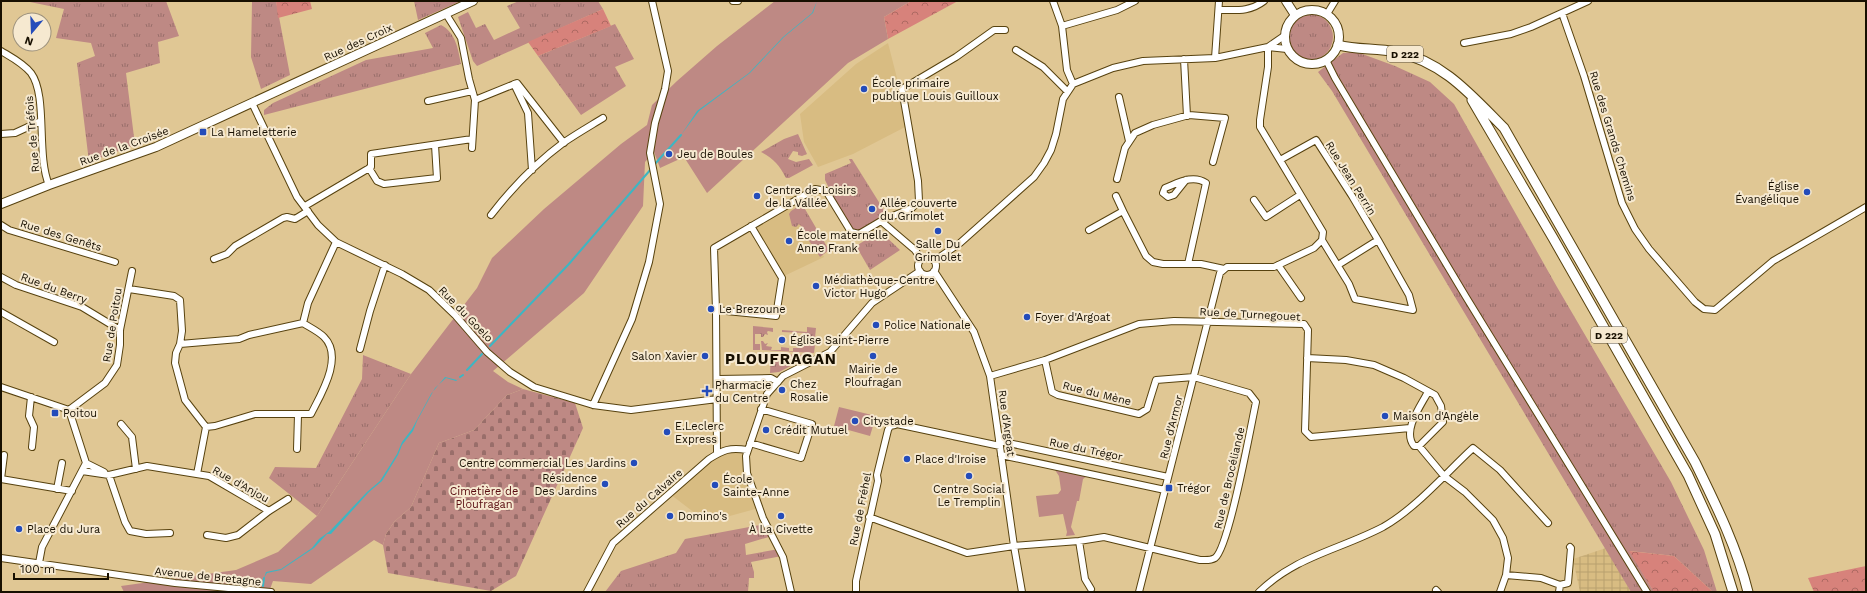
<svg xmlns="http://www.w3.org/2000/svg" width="1867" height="593" viewBox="0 0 1867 593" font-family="'Work Sans',sans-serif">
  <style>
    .built { fill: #d8bc82 }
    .industrial { fill: url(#industrial-grid) }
    .grass { fill: url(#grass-tufts) }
    .forest { fill: url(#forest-crowns) }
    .cemetery { fill: url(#cemetery-stones) }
    .park { fill: #be8984 }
    .water { fill: #3db6c3 }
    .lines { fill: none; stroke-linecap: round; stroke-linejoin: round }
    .stream { stroke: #3db6c3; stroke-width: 2 }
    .minor-casing { stroke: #57420f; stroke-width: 8 }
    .major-casing { stroke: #57420f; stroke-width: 10 }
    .highway-casing { stroke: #57420f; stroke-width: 11 }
    .minor { stroke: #fff; stroke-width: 6 }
    .major { stroke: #fff; stroke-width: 8 }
    .highway { stroke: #fff; stroke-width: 9 }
    .poi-dot { fill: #244cba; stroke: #f6e9d0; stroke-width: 1.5 }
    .labels { text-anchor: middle; stroke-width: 4; stroke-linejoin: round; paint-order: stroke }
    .shield { fill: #f6e9d0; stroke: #5a503e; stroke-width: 1 }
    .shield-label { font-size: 10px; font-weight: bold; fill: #170f00 }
    .street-label { font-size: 11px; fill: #170f00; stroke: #f6e9d0 }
    .poi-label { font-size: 11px; fill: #170f00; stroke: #f6e9d0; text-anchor: start }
    .park-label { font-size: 11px; fill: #580b0f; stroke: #f6e9d0 }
    .district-label { font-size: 15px; font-weight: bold; letter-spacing: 1px; fill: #170f00; stroke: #f6e9d0 }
  </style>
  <defs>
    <pattern id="industrial-grid" width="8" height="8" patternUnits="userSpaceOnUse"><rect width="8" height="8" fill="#d8bc82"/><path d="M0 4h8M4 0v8" fill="none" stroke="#b9a06e"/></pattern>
    <pattern id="grass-tufts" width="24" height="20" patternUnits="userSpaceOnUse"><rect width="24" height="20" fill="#be8984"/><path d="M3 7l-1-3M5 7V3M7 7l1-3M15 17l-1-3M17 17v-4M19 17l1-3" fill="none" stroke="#996e6a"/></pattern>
    <pattern id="forest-crowns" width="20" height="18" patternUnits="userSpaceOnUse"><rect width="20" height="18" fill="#d7827b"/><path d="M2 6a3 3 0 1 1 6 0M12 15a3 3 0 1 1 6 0" fill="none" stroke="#ad6962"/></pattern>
    <pattern id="cemetery-stones" width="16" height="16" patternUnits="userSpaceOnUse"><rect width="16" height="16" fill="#be8984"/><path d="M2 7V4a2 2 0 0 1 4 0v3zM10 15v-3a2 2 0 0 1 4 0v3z" fill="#996e6a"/></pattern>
  </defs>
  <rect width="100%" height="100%" fill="#e0c794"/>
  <path class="built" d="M888 43 909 125 853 154 818 167 804 142 800 114 856 64Z
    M790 203 824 257 784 276 754 225Z
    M740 449 746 456 747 473 759 508 715 520 709 510 700 517 670 494 717 454Z"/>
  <path class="industrial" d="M1606 548 1631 592H1580L1573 559Z"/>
  <path class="grass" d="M25 1H166L179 36 158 42 160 63 126 73 135 145 89 162 77 63 95 56 91 43 56 38 64 9Z
    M246 1H276L290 75 261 89 251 57 252 2Z
    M414 1H461L418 20Z
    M519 1H598L603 9 477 66 473 61 458 17 468 12 476 28 485 24 494 40 520 28 507 6Z
    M1287 37a23 23 0 1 1 46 0a23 23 0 1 1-46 0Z
    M615 24 634 59 615 67 626 86 581 115 538 56Z
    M441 25C456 33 458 49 461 64L264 115V110L273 103 366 60 433 48 425 33Z
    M1357 52 1395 66 1430 82 1454 104 1557 287 1671 482 1704 550 1717 592H1713L1674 556 1630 551 1654 592H1631L1332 91 1318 72 1343 53Z
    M798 134 807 154 802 156 798 155V152L793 151 788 159 796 162 809 159 813 165 789 178H786C779 165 774 159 761 152L784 139Z
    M849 159H852L887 215 871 228 854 233 845 221 825 180V174L851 163Z
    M802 204 829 250 820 257 803 232 804 229 799 224 796 227 792 226 789 214 791 211Z
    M880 231 900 250 870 270 856 246Z
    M753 326 773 328V332L768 331 767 332 768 335 765 334 763 337H761V334H755V344H760V350H753Z
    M807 327 816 328 815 338H807L806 336 805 338V333L782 332V330L807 332Z
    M761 341H763L765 344 768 343 766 346 772 347 771 350H781V347L789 348V351H793V348H802L804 344 815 345 814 353 762 350Z
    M771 354 808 355 810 356 779 372 770 373Z
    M363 355 411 374 317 516 269 478 275 467 316 468 362 379Z
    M766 524 772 536 745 544 746 555 779 549 782 556 751 562 754 572V578H749L748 592H605L621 571 676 553 685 539Z"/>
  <path class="forest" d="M276 1H310L312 9 278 18Z
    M911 1H958L888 39 884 17Z
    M603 9 611 26 538 56 528 42Z
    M1629 551 1674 556 1713 592H1654Z
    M1866 566V592H1814L1808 578Z"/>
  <path class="cemetery" d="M523 389 575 403 583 428 516 576 491 591 388 573 383 545 386 534 394 522 411 507 439 443 474 430 507 395Z"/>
  <path class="park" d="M775 1H911L884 17 888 39 848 63 707 193 684 157 660 168 654 152 645 162 643 206 584 293 493 371 508 382 523 389 507 395 474 430 439 443 411 507 394 522 386 534 383 545 374 540 311 584 273 581 269 592H124L121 586 236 570 278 552 317 516 411 374 477 288 492 258 544 209 621 144 647 125 652 105 677 81 717 46Z
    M839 407 876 416 870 436 834 426Z
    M1055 470 1087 476 1083 479 1079 501H1077L1071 527 1075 535 1066 536 1067 532 1063 514 1039 517 1036 496 1058 494 1061 490 1059 476Z"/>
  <path class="water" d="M817 1 813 13 784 37 750 73 699 111 681 135 697 111 749 73 783 37 812 13Z
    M445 377 457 380 460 378 456 381 446 378 435 388 417 421 413 431 402 445 398 455 382 481 369 492 331 534H327L314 548 281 570 267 573 264 578 266 572 281 569 312 548 319 539 330 531 367 492 380 481 397 454 402 442 412 429 431 394Z"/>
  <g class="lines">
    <path class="stream" d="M654 165 681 135
      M490 346 568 265 651 169
      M467 370 482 354
      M460 377 463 375
      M263 586 264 578"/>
    <g class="minor-casing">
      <path id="minor" d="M733 1H738
        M1053 1 1062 26 1067 70 1073 84
        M1219 10C1236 10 1250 12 1264 1
        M1562 13 1584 76 1622 203 1635 229 1649 249 1695 302 1704 309 1715 310 1773 261 1866 207
        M446 14 461 38 469 79 475 100 472 148
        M1327 14 1335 1
        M1062 26 1117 10 1135 1
        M1464 43 1511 34 1531 27 1588 1
        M1268 47V67L1260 120V127L1323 232 1322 240
        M1268 47 1284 36
        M1016 50 1043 67 1067 91
        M1 51C11 57 23 63 31 73 48 96 36 154 49 185
        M1215 58 1219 1
        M1184 59 1187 116
        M1326 60 1335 78 1466 297 1647 592
        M514 84 528 113 532 170
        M1119 97 1129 141
        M475 100 517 83 564 143
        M428 101 472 91
        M252 103 297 197 318 225 336 242 402 274 429 290 455 315 487 352 510 372 534 387 593 405 631 410 717 399
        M1 134 15 133 41 121
        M1280 160 1316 140 1352 196 1378 240
        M369 168 377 181 384 184 437 178 435 145
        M1117 179 1125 148 1135 133 1153 125 1189 115 1225 118 1213 162
        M1186 180 1174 195 1168 197 1163 193 1165 188C1178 183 1193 174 1206 183L1188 264
        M1116 196 1123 211
        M1254 200 1266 217 1300 195
        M305 206 371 167V154L472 139
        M491 215C512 188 536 163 563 143 576 134 590 126 603 118
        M881 221 912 208 919 201 918 181 902 89 956 57 994 30H1005
        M1 225 9 230 115 262
        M1089 230 1123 211 1146 256 1153 262 1163 264H1201L1224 269
        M1322 240 1349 284 1355 299 1413 310 1409 295 1378 240 1338 265
        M918 266a9 9 0 1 1 18 0a9 9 0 1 1-18 0Z
        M214 259 227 254 235 246 283 218 287 217 295 219 308 211
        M934 261 960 243 1034 177 1044 163 1051 150 1056 134 1063 99 1073 84 1113 68 1143 61 1215 58 1268 47 1287 49
        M1278 265 1301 298
        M934 271 974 332 990 376 1014 546 1022 592
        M1 277 16 285 82 307 120 330
        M129 289 174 296 180 300 182 331 180 344 176 353 175 363 185 400 206 427 197 474
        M716 310 714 248 815 189 826 191 851 232 859 234 881 221 915 250 921 259
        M1 312 54 342
        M180 344 239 339 249 335 303 323
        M360 349 370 311 385 265
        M1307 358 1346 360 1374 365 1404 378 1435 395 1441 406 1443 422 1419 446 1444 476 1465 492 1493 520 1503 538 1508 558 1506 575 1500 592
        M990 376 1045 360 1139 324 1174 321 1304 324 1308 330 1305 431 1311 437 1410 428
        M718 379 771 378 778 382
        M1 387 69 410 86 463 42 547 39 563
        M31 397 29 416 34 427 32 447
        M593 405 632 319 649 262 660 204 650 153 655 123 665 89 668 71 652 1
        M69 410 105 383 117 365 120 345V330L132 271
        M892 423 1000 446
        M121 424 132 437 136 469
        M206 427 215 426 255 414H311C321 394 344 357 324 337 318 331 309 327 303 323L308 303 336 242
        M999 441 1168 477
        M750 443 801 458 812 424 761 409
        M1419 446H1414C1402 431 1420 407 1428 392
        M297 449 298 415
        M717 454 716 310 776 316 782 278 751 226
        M1001 455 1165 490
        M86 463 104 472
        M82 471 109 475 147 466 209 476 269 511
        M109 475 125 522 130 531 146 534 170 533
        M1 479 72 491
        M1 479 4 455
        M57 489 62 463
        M869 517 967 553 1014 546 1079 541 1104 537 1200 560C1205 560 1210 561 1215 558 1229 548 1251 425 1256 402L1249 393 1194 377 1156 380 1147 409 1139 414 1058 395 1052 392 1045 360
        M207 535 226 538 238 535 269 511 288 499
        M1079 541 1085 579 1091 589
        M1 558 175 583 271 592
        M1506 575 1541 578 1560 585 1559 592
        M1560 585 1568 583 1571 548 1570 547
        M1436 590 1438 592
        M587 592 613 543 709 459C723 450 730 447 747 450
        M791 592 783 557 763 518 747 473 746 456 767 394 783 376 830 352 872 303 920 271
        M856 592V581L878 481 877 475 888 430 890 426 895 425
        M1139 592 1220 273 1227 267H1274L1314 248 1322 240
        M1259 592C1296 556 1339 550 1383 527 1415 509 1446 473 1473 448L1500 470 1548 523"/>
    </g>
    <g class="major-casing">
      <path id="major" d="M1286 1 1295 15
        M1285 37a27 27 0 1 1 54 0a27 27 0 1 1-54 0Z
        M1 204 49 185 156 147 473 1"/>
    </g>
    <g class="highway-casing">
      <path id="highway" d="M1338 45C1357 50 1377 48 1396 52 1443 61 1472 96 1504 128L1695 462C1715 503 1737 547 1748 592
        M1472 100 1553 238 1688 475 1715 534 1733 592"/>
    </g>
    <use href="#minor" class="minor"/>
    <use href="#major" class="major"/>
    <use href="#highway" class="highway"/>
  </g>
  <g class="poi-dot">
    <circle cx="864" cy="89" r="4"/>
    <rect x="199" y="128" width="8" height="8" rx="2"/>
    <circle cx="669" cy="154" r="4"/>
    <circle cx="1807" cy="192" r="4"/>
    <circle cx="757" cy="196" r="4"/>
    <circle cx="872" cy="209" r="4"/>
    <circle cx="938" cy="231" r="4"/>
    <circle cx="789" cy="241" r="4"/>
    <circle cx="816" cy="286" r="4"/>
    <circle cx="711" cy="309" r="4"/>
    <circle cx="1027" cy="317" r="4"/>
    <circle cx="876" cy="325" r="4"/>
    <circle cx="782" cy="340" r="4"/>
    <circle cx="705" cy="356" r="4"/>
    <circle cx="873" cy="356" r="4"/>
    <circle cx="782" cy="390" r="4"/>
    <path d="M705 385h4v4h4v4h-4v4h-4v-4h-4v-4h4z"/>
    <rect x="51" y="409" width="8" height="8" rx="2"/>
    <circle cx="1385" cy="416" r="4"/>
    <circle cx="855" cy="421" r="4"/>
    <circle cx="766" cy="430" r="4"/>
    <circle cx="667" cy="432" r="4"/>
    <circle cx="907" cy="459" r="4"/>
    <circle cx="634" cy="463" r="4"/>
    <circle cx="969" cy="476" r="4"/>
    <circle cx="605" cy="484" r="4"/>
    <circle cx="715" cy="485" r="4"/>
    <rect x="1165" y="484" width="8" height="8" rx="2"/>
    <circle cx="670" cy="516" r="4"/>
    <circle cx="781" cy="516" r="4"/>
    <circle cx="19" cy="529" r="4"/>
  </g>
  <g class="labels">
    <g class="shield">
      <rect x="1387" y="46" width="36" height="16" rx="3"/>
      <rect x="1591" y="327" width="36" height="16" rx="3"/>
    </g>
    <g class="shield-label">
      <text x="1405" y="58">D 222</text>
      <text x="1609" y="339">D 222</text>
    </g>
    <g class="street-label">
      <text transform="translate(358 42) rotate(-25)" y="4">Rue des Croix</text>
      <text transform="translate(32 134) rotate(-95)" y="4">Rue de Tréfois</text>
      <text transform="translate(1613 136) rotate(73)" y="4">Rue des Grands Chemins</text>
      <text transform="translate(124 146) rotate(-20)" y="4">Rue de la Croisée</text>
      <text transform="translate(1351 178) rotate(58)" y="4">Rue Jean Perrin</text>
      <text transform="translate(61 235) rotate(17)" y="4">Rue des Genêts</text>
      <text transform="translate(54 288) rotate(20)" y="4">Rue du Berry</text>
      <text transform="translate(466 314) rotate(46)" y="4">Rue du Goelo</text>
      <text transform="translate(1250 314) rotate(3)" y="4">Rue de Turnegouet</text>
      <text transform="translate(112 325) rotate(-81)" y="4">Rue de Poitou</text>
      <text transform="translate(1097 393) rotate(14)" y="4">Rue du Mène</text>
      <text transform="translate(1007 423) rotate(82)" y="4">Rue d'Argoat</text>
      <text transform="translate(1171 427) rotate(-76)" y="4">Rue d'Armor</text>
      <text transform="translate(1086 449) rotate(12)" y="4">Rue du Trégor</text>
      <text transform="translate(1229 478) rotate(-77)" y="4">Rue de Brocéliande</text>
      <text transform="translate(241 484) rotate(29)" y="4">Rue d'Anjou</text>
      <text transform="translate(649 498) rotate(-41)" y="4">Rue du Calvaire</text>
      <text transform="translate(860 509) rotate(-79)" y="4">Rue de Fréhel</text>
      <text transform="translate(208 576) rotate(6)" y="4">Avenue de Bretagne</text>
    </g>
    <g class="poi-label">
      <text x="872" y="87">École primaire<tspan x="872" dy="13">publique Louis Guilloux</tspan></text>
      <text x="211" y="136">La Hameletterie</text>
      <text x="677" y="158">Jeu de Boules</text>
      <text x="1799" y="190" text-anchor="end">Église<tspan x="1799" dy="13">Évangélique</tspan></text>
      <text x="765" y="194">Centre de Loisirs<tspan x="765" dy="13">de la Vallée</tspan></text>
      <text x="880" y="207">Allée couverte<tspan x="880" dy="13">du Grimolet</tspan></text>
      <text x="797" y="239">École maternelle<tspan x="797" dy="13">Anne Frank</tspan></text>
      <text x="938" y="248" text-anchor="middle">Salle Du<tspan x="938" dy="13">Grimolet</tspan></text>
      <text x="824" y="284">Médiathèque-Centre<tspan x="824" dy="13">Victor Hugo</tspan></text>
      <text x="719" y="313">Le Brezoune</text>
      <text x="1035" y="321">Foyer d'Argoat</text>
      <text x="884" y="329">Police Nationale</text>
      <text x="790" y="344">Église Saint-Pierre</text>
      <text x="697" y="360" text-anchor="end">Salon Xavier</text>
      <text x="873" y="373" text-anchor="middle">Mairie de<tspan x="873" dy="13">Ploufragan</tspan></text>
      <text x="790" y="388">Chez<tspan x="790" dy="13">Rosalie</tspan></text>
      <text x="715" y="389">Pharmacie<tspan x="715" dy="13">du Centre</tspan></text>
      <text x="63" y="417">Poitou</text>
      <text x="1393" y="420">Maison d'Angèle</text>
      <text x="863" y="425">Citystade</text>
      <text x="675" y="430">E.Leclerc<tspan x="675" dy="13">Express</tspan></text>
      <text x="774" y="434">Crédit Mutuel</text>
      <text x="915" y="463">Place d'Iroise</text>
      <text x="626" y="467" text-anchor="end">Centre commercial Les Jardins</text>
      <text x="597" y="482" text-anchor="end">Résidence<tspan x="597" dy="13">Des Jardins</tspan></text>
      <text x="723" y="483">École<tspan x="723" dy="13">Sainte-Anne</tspan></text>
      <text x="1177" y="492">Trégor</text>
      <text x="969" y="493" text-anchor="middle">Centre Social<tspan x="969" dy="13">Le Tremplin</tspan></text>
      <text x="678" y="520">Domino's</text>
      <text x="27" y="533">Place du Jura</text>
      <text x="781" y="533" text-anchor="middle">À La Civette</text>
    </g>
    <g class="park-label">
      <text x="484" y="495">Cimetière de<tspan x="484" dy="13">Ploufragan</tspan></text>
    </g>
    <g class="district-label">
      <text x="781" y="364">PLOUFRAGAN</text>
    </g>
  </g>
  <rect width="1867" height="593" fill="none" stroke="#170f00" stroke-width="4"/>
  <g transform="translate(32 32) rotate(199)"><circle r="19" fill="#f6e9d0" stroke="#9d927d"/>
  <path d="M0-3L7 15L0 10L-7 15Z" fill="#244cba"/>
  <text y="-6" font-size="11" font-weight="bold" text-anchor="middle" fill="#170f00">N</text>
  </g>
  <path d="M14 573v6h94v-6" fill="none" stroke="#170f00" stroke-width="2"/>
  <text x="20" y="573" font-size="12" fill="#170f00" stroke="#f6e9d0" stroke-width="3" paint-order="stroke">100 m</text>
</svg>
